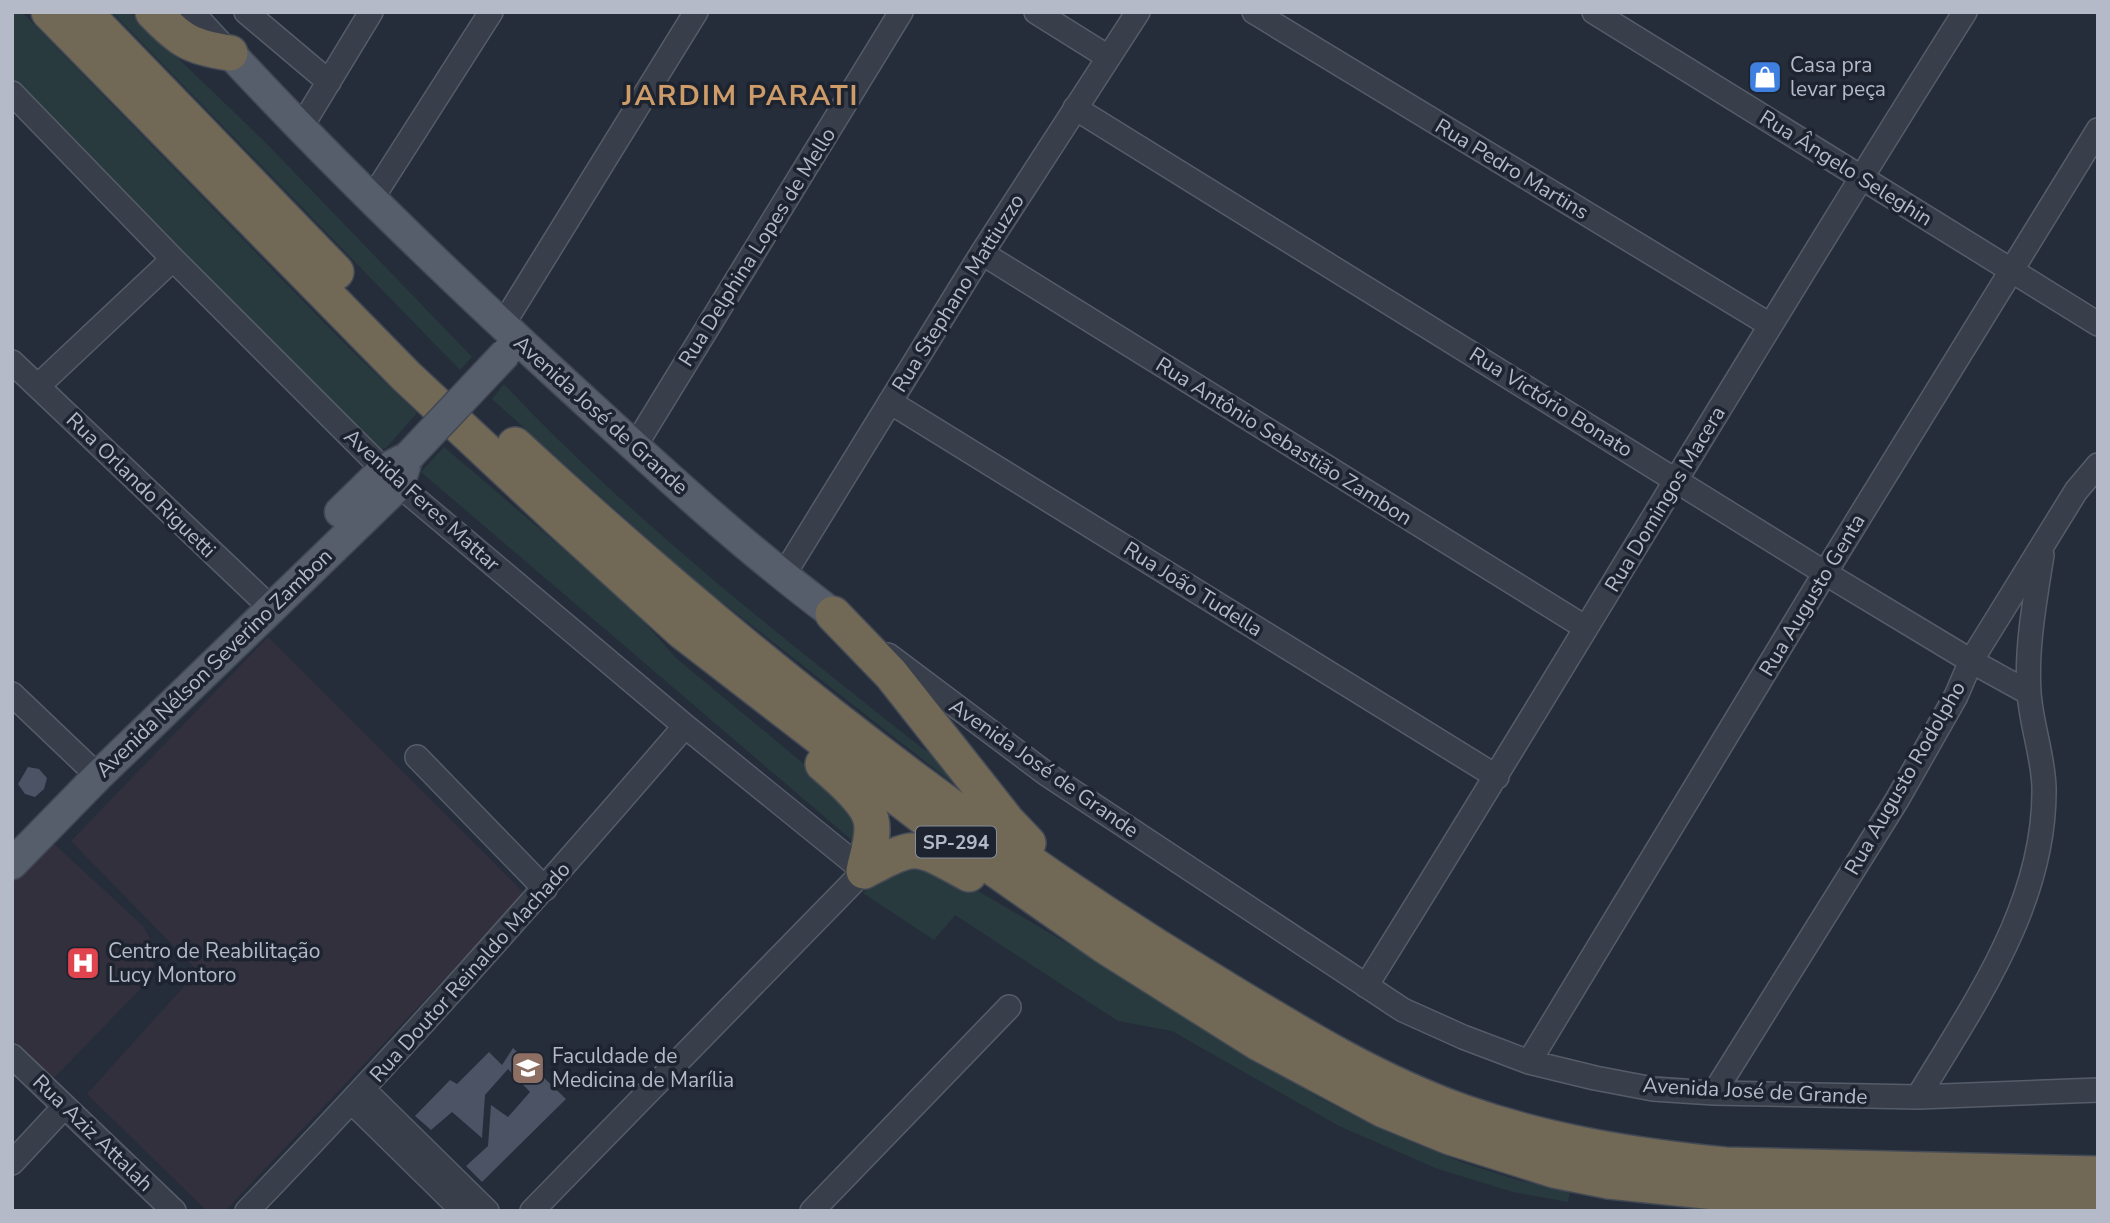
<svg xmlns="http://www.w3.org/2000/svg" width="2110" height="1223" viewBox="0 0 2110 1223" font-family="'Nunito Sans',sans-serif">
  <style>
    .medical { fill: #33303d }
    .green { fill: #283a3d }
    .building { fill: #4b5364 }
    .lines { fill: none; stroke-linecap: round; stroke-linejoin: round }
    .minor-casing { stroke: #565d69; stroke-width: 26 }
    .major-casing { stroke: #414854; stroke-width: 33 }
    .highway-casing { stroke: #434a56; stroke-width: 38 }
    .minor { stroke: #383f4b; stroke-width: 23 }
    .major { stroke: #565e6b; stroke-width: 30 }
    .highway { stroke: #716856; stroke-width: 35 }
    .major-bridge-casing { stroke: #414854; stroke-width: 33; stroke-linecap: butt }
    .major-bridge { stroke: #565e6b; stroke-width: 30 }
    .labels { text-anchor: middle; stroke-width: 7; stroke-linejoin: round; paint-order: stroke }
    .shield { fill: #1d2430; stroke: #878d9a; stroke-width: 2 }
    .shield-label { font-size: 19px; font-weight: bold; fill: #b4bac7 }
    .poi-label { font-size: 21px; fill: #b4bac7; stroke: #1d2430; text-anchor: start }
    .street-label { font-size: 21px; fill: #b4bac7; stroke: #1d2430 }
    .district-label { font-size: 28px; font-weight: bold; letter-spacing: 2px; fill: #ce9c68; stroke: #1d2430 }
  </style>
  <rect width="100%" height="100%" fill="#252d3b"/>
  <path class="medical" d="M268 637 525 894 225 1211H207L87 1094 198 971 71 841Z
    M52 842 143 926 155 948 152 977 52 1080 12 1041V882Z"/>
  <path class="green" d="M12 12H22L346 345 417 413 386 448 378 451 182 261 12 80Z
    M112 12H130L266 143 472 357 460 370Z
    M504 384C630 519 778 634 922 748L948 764 978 803 694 580 492 399Z
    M444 447 629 605 676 658 851 803 861 848 421 472Z
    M895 865 939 868 1109 968 1320 1098 1378 1128 1464 1163 1521 1181 1570 1191 1568 1202 1513 1192 1438 1169 1339 1126 1172 1031 1118 1021 955 915 934 940 863 893Z"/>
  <path class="building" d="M28 767 39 769 47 778 44 789 35 797 25 794 18 784Z
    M513 1048 566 1099 482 1182 466 1166 488 1146 491 1105 508 1117 530 1092 508 1069 485 1095 482 1138 452 1112 431 1130 415 1116 450 1080 457 1084 489 1052 502 1065Z"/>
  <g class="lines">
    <g class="minor-casing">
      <path id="minor" d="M192 12 230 53
        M246 12 329 82
        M1036 12 1108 57
        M1254 12 1770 325
        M1594 12 2098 324
        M12 93 173 259 399 485 685 726 864 871 532 1211
        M1075 108 1825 573 1971 661 2029 693
        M300 129 371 12
        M371 200 491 12
        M982 253 1586 628
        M502 326 696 12
        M12 362 271 608
        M38 386 173 259
        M890 402 1497 777
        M635 446 901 12
        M783 576 982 253 1138 12
        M888 655 1048 775 1403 1010 1463 1037 1529 1062 1595 1078 1653 1089 1714 1093 1918 1097 2098 1090
        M12 694 98 776
        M417 757 545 889
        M1366 986C1568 663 1761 334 1965 12
        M12 1056 174 1211
        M1529 1062 1825 573 2098 130
        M364 1090 487 1211
        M1714 1093 1897 800 1956 696 1971 661 2076 491 2098 465
        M1918 1097C1975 1002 2046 903 2044 787 2043 755 2031 724 2029 692 2026 647 2035 600 2042 555
        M352 1102 463 1211
        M12 1163 64 1107
        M247 1211C399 1054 543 891 685 726
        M812 1211 1009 1007"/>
    </g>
    <g class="major-casing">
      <path id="major" d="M230 53C339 171 455 282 573 390 658 468 742 546 833 614
        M340 512 383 470 408 457
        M12 864 98 776 399 485 408 457"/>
    </g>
    <g class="highway-casing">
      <path id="highway" d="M49 12 406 376 562 522 683 632 945 834 1105 946 1257 1042 1384 1110 1450 1137 1554 1170 1609 1181 1725 1193 2098 1201
        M84 12 336 272
        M153 12C181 41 190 47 230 53
        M515 445C727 641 956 825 1204 976 1288 1027 1371 1080 1465 1113 1550 1143 1636 1156 1725 1165L2098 1174
        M833 614 891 674 1007 821 1028 843
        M823 764C837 776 867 801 871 820 875 835 867 855 864 871
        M864 871C919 842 915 845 969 874"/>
    </g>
    <use href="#minor" class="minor"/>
    <use href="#major" class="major"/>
    <use href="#highway" class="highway"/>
    <g class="major-bridge-casing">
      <path id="major-bridge" d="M408 457 506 353"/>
    </g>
    <use href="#major-bridge" class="major-bridge"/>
  </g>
  <defs>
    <g id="shop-square" transform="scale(1.75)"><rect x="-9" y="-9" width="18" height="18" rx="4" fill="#3f7fe0" stroke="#1d2430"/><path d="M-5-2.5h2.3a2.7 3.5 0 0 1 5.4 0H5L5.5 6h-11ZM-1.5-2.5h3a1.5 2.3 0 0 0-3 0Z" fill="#fff"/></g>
    <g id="hospital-square" transform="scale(1.75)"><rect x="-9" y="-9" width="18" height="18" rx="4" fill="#e0444e" stroke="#1d2430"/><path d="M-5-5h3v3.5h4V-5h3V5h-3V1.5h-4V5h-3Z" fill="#fff"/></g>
    <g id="school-square" transform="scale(1.75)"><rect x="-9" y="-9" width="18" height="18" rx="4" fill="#8d6e63" stroke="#1d2430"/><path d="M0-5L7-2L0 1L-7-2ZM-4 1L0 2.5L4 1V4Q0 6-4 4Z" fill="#fff"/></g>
  </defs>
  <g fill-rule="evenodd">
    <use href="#shop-square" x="1765" y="77"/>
    <use href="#hospital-square" x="83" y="963"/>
    <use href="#school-square" x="528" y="1068"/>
  </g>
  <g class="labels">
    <rect class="shield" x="916" y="826.5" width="80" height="31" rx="5"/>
    <g class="shield-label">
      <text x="956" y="849">SP-294</text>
    </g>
    <g class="poi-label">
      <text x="1790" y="72">Casa pra<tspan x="1790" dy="24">levar peça</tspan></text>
      <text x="108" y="958">Centro de Reabilitação<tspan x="108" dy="24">Lucy Montoro</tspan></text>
      <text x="552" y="1063">Faculdade de<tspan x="552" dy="24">Medicina de Marília</tspan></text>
    </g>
    <g class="street-label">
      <text transform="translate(1846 168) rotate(32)" y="7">Rua Ângelo Seleghin</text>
      <text transform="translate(1512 169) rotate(31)" y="7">Rua Pedro Martins</text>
      <text transform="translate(757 247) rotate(-58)" y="7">Rua Delphina Lopes de Mello</text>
      <text transform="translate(958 293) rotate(-58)" y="7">Rua Stephano Mattiuzzo</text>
      <text transform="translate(1551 402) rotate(32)" y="7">Rua Victório Bonato</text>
      <text transform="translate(601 415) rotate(42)" y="7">Avenida José de Grande</text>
      <text transform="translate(1284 441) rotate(32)" y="7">Rua Antônio Sebastião Zambon</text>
      <text transform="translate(141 485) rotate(44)" y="7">Rua Orlando Riguetti</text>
      <text transform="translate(1665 499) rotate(-59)" y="7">Rua Domingos Macera</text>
      <text transform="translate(422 500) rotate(42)" y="7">Avenida Feres Mattar</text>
      <text transform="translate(1193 589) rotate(32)" y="7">Rua João Tudella</text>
      <text transform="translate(1812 595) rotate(-59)" y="7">Rua Augusto Genta</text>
      <text transform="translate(214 663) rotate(-44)" y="7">Avenida Nélson Severino Zambon</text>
      <text transform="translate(1044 768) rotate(35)" y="7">Avenida José de Grande</text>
      <text transform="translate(1905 778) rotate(-60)" y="7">Rua Augusto Rodolpho</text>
      <text transform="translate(470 972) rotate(-48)" y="7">Rua Doutor Reinaldo Machado</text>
      <text transform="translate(1755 1091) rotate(3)" y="7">Avenida José de Grande</text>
      <text transform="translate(93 1133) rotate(44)" y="7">Rua Aziz Attalah</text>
    </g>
    <g class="district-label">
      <text x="741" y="105">JARDIM PARATI</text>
    </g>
  </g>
  <rect width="2110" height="1223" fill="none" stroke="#b4bac7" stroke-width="28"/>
</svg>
